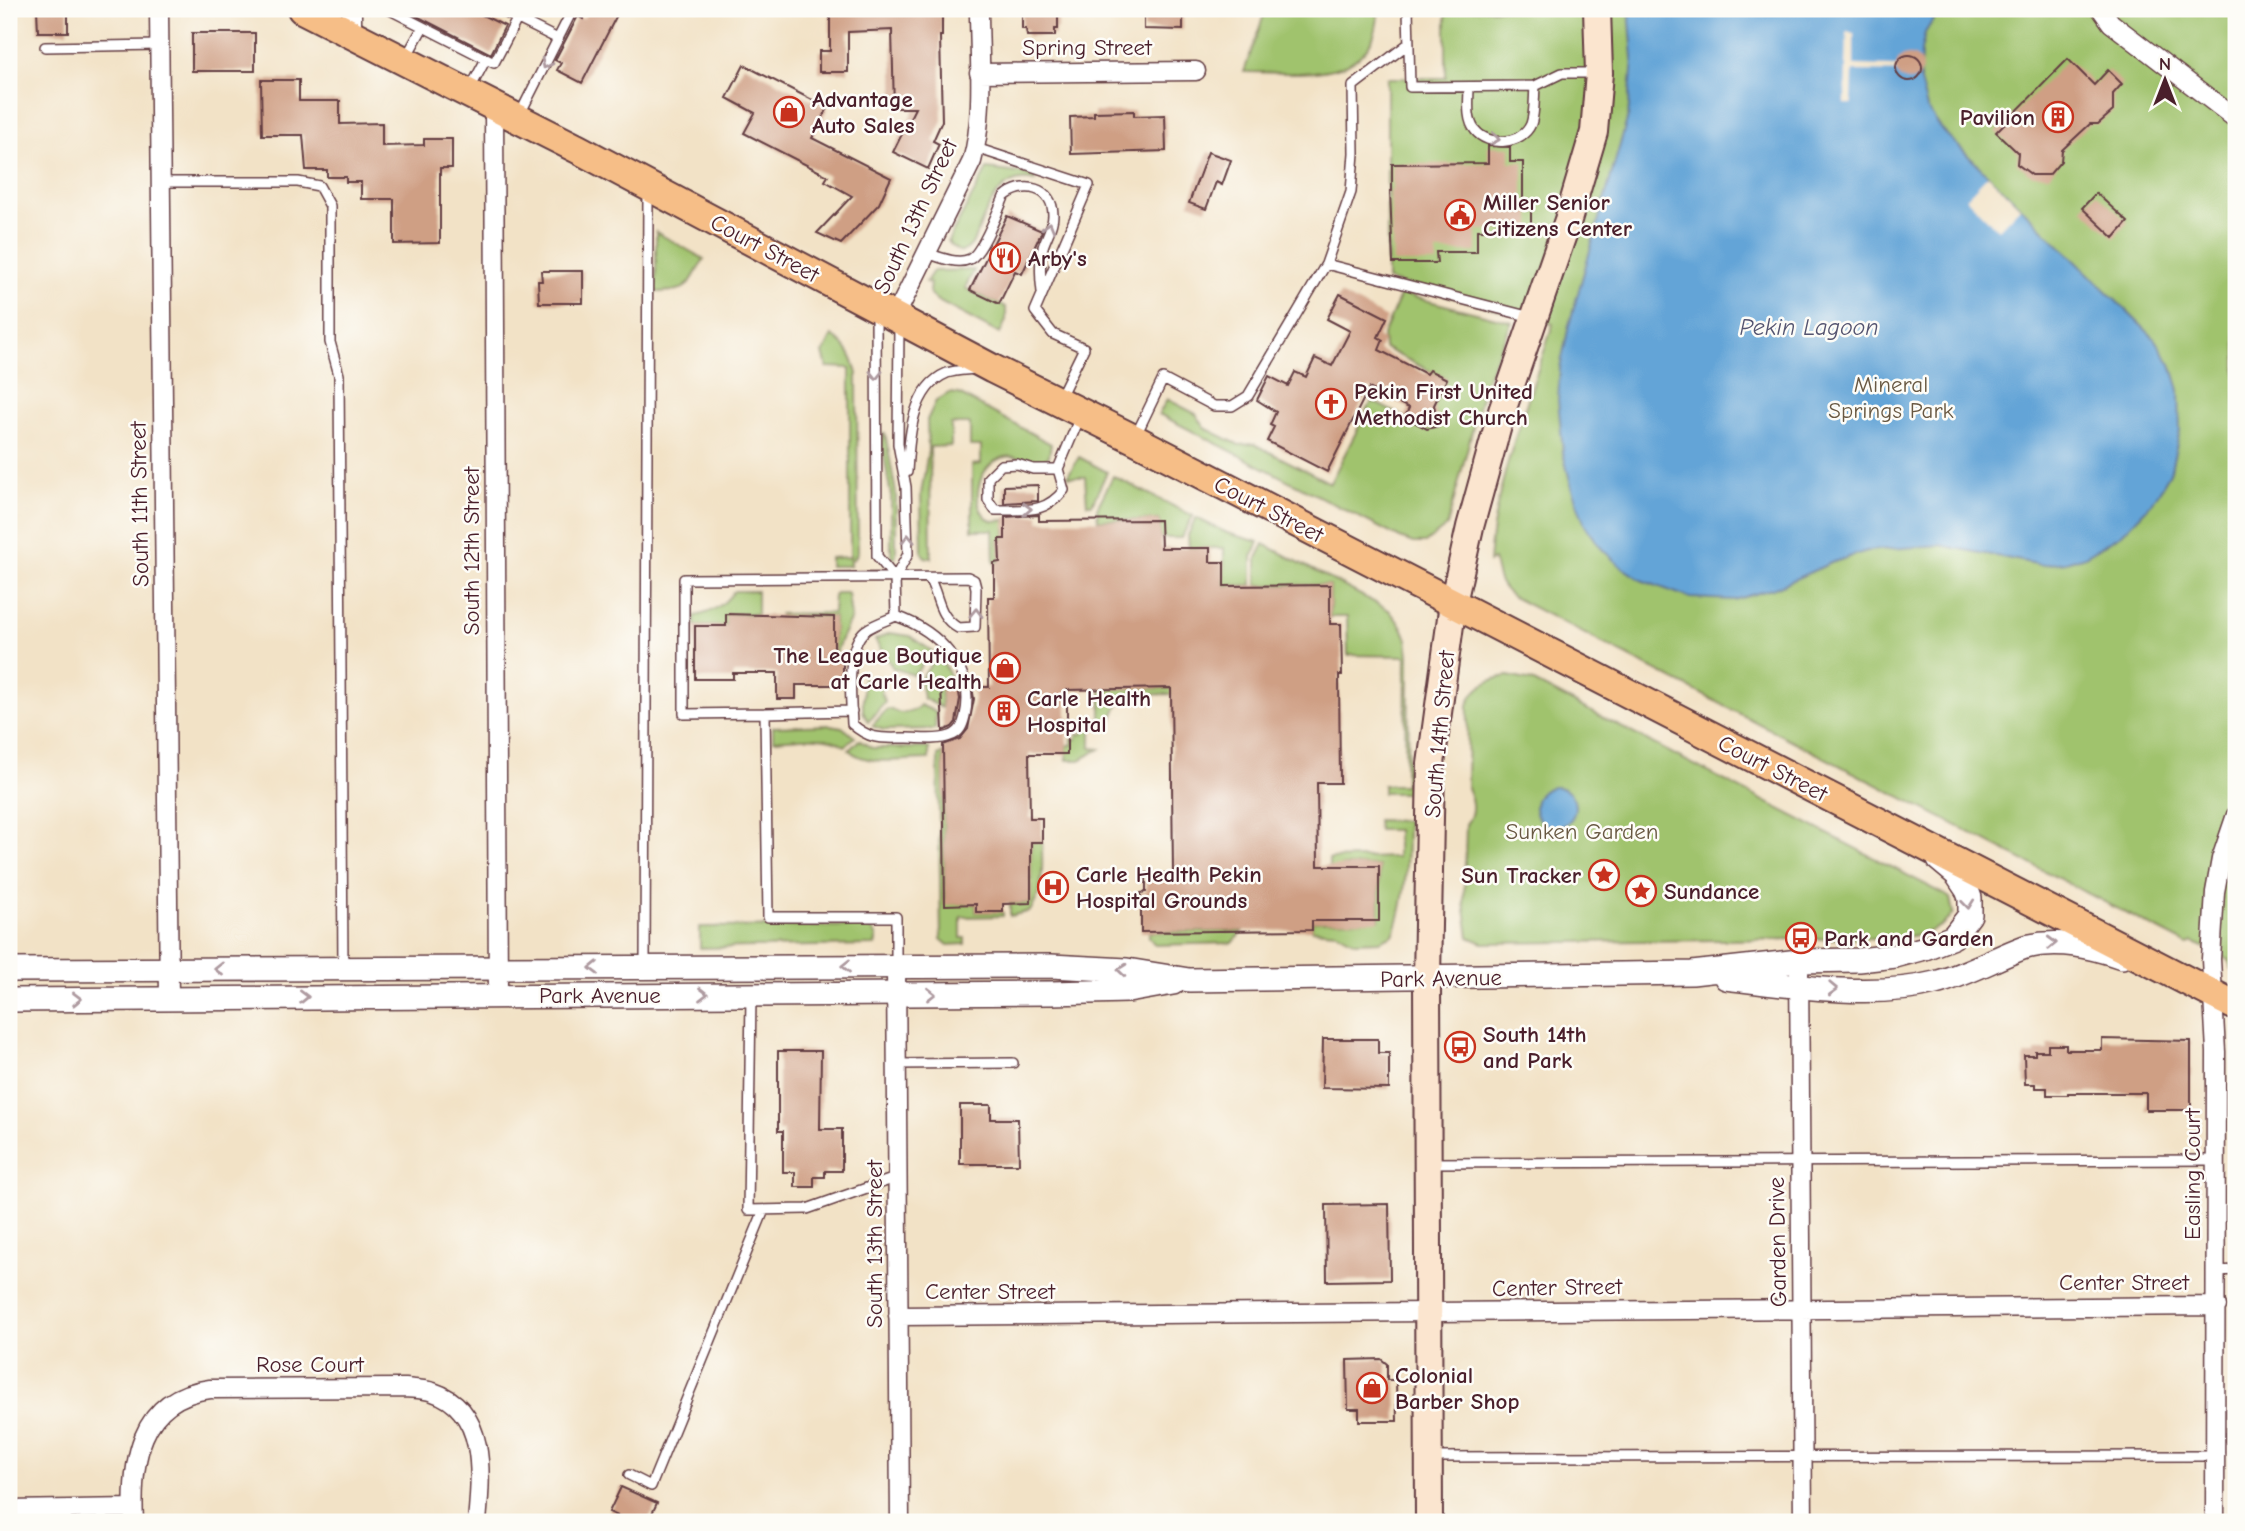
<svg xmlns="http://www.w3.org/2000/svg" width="2245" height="1531" viewBox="0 0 2245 1531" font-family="'Comic Neue',sans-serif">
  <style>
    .green { fill: #a0c36d; stroke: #75714c; stroke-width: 2 }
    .water { fill: #64a4d7; stroke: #576281; stroke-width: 2 }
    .pier { fill: #f2e2c6 }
    .building { fill: #cf9f84 }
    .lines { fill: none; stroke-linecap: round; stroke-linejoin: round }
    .service-casing { stroke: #633c42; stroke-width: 12 }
    .minor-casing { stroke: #633c42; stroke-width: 21 }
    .tertiary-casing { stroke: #633c42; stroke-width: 26 }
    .secondary-casing { stroke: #633c42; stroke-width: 30 }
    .primary-casing { stroke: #633c42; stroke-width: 32 }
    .service { stroke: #fff; stroke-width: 9 }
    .minor { stroke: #fff; stroke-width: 18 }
    .tertiary { stroke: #fff; stroke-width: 23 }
    .secondary { stroke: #fbe5cf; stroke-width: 26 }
    .primary { stroke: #f6be87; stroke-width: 28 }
    .oneway { stroke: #ae9aa0 }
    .labels { text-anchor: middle; stroke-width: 5; stroke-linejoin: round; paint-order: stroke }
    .street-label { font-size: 23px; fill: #4a1f2b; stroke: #fdfcf7 }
    .poi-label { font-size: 23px; font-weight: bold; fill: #4a1f2b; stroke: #fdfcf7; text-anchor: start }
    .park-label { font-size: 23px; fill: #685842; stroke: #fdfcf7 }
    .water-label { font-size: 24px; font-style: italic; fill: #545470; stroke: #fdfcf7 }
  </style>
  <rect width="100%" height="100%" fill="#fdfcf7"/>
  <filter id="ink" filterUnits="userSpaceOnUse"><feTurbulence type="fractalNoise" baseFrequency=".0143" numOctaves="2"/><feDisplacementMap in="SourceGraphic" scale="14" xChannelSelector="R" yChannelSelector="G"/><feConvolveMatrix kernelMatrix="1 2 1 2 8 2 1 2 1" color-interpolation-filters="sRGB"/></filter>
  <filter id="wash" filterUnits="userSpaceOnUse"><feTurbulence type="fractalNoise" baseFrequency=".00686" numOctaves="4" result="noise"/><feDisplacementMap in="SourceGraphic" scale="28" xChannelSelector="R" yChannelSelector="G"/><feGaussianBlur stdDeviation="1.57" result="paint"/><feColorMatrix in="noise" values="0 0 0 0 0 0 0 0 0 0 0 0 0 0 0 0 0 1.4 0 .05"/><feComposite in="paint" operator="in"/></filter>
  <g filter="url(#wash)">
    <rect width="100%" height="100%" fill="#f2e2c6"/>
    <path class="green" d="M1266 9H1378C1379 86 1297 72 1244 72Z
      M1446 9H2236V972L2231 969 2229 960 2193 942 2188 945 1513 597C1498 586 1497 576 1494 560L1489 562C1494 483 1529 401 1553 324L1387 280V78H1446Z
      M987 169 1035 175V181C996 171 985 217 972 244 963 256 956 252 948 241Z
      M656 232 704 259C687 287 691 291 656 292Z
      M974 270 965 288 1006 307V320L1000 334 936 300 929 292 930 283 926 282 933 271Z
      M1401 294 1512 322 1485 382 1447 526 1425 543H1413L1400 538 1159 414 1167 399 1196 414 1205 428 1239 445 1254 444 1330 483 1372 401 1427 429 1435 427 1438 422 1436 415 1430 412 1446 379 1384 348 1383 335Z
      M832 336C847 345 853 358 857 374L858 552 854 559 850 560V566H830V558L850 557V368L827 367 823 353Z
      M949 393 959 394 1051 444 1049 456 1040 463C1026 463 1016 453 1002 458 978 465 967 508 992 521L1005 520V539L999 540 1000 562 994 563 993 530H972V465L981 464V446H970V424H951V446L930 447 931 558 925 557 922 553 921 494 928 451 927 420 936 401Z
      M883 434H885L886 438 896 493V556L894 559 891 556V496L882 444Z
      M1079 457 1107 472 1092 504H1087L1085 477H1069L1068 475Z
      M1113 476 1193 516 1181 538H1160V520H1098L1097 508Z
      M1196 518 1227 533 1259 542 1252 557V585L1224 586V548H1189L1188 535Z
      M1264 544 1389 610 1402 627 1407 639 1409 655 1408 793H1383V785H1405L1406 656 1348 655 1347 617H1330V585H1257V558Z
      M734 591H757V614H727L726 626H695V616C712 613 724 605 734 591Z
      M837 593H848L851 618 840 641 834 660V617H780V614L833 613 834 596Z
      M890 633 910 636 933 652 914 675 893 668 875 640Z
      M936 657C946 665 951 674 952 687L941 688 942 708 923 698 920 680Z
      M1508 676 1532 681 1944 894 1950 898 1953 913C1940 934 1912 937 1889 938L1483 943 1469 937 1464 902 1466 824C1475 813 1473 800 1467 788L1468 705C1473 687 1491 678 1508 676Z
      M863 678H880L884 681 881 691 885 702 868 722 863 711Z
      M1179 688V694L1122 695 1109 727 1091 728V748L1100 749 1080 760H1067V745H1072V739H1077V734H1083V729L1090 728V724H1101V689Z
      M920 705 936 712 935 729 884 730 872 726 886 710 890 709C900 715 913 714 920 705Z
      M989 724 943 754 945 904H976V912H1003V916L961 917V938H965V944L948 945 941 939 938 756Z
      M831 725 842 727 855 737 845 746C826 733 796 739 773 740V727Z
      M859 740 872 748H929V759C905 759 867 767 849 750Z
      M1377 820 1407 821C1407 856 1407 902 1393 935L1380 941 1355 942 1337 932 1312 930V921L1379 920V866H1343L1329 872V859L1397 857V830H1378Z
      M1031 842H1042C1042 866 1045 890 1030 911L1010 916V904L1031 903Z
      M865 926 871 928 877 937 875 945 700 948V927Z
      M1243 931 1233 943 1155 945 1149 937V932Z"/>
    <path class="water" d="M1629 9H1940L1925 33 1921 51 1920 81 1927 108 1943 131 2153 337 2171 364 2179 390 2180 431 2170 473 2153 502 2122 534 2085 556 2066 562 2041 565 1940 545 1867 551 1831 563 1775 588 1734 600 1690 598 1641 580 1620 566 1602 549 1585 525 1572 489 1563 453 1558 400 1560 368 1569 325 1628 116 1633 58Z
      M1535 807a20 20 0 1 1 40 0a20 20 0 1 1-40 0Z"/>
    <path class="pier" d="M1847 32 1854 33V65L1921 67V72L1853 71 1852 104H1845Z
      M1988 175 2020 207 1998 230 1966 198Z"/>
    <g id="blocks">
      <path class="building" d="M37 9H68V32H38Z
        M403 9H470L505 26 491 54Z
        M588 9H620L582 83 557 70 561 63 555 60 578 16 583 19Z
        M830 9H851V14H892V10L942 9V36H940L942 121 933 141 939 144 928 169 893 152 915 108H894L892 30 848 32V72H819V51H830Z
        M1026 9H1058V29H1055V36H1027L1026 29H1022V12H1026Z
        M1144 9H1183V30L1144 29Z
        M192 33H255V71H192Z
        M1896 68a13 13 0 1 1 26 0a13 13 0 1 1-26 0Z
        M2068 59 2094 85 2108 70 2122 84 2113 94V111L2098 124H2090L2062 150 2061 161 2049 175H2032L2017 164 2018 153 1996 132Z
        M744 65 828 108 812 138 891 178 879 204 841 244 817 233 852 196 825 181 828 176 744 133 755 113 727 98Z
        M261 80H299V101H340V124L382 123V146L424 145V139H452V168H440V243L394 244V199H361V182H346V177H327V170H306L303 135H262Z
        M1134 111V116L1165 115 1166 151 1071 154 1070 117 1094 116V112Z
        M1488 146 1510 147V162H1523V202H1531V229L1477 230V252H1436L1437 263H1393L1390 191H1392V164L1488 163Z
        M1208 152 1231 160 1222 185 1216 182 1206 209 1189 203Z
        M2096 193 2128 222 2114 238 2082 208Z
        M1007 216 1042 231 1022 274 1015 271 999 304 970 290Z
        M541 271H583V303H539L538 281H542Z
        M1340 294 1387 318 1378 337 1383 340 1379 350 1426 374 1429 370 1447 379 1434 405 1439 426 1427 429 1405 417 1409 408 1369 388 1327 472 1267 441 1274 427 1270 425 1276 412 1257 400 1269 376 1288 386 1295 372 1306 377 1315 358 1332 366 1350 331 1327 319Z
        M1038 485V501L1004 503V486Z
        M1039 515V521L1160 520 1161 548H1210V562H1224V586L1330 585V624H1341L1342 675H1339L1340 783H1317L1318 866H1379V921H1312V930L1141 932V893L1146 892V873H1173L1171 688 1067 690V754H1029L1030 818H1042V842H1031V903L1003 904V912H976V904L945 905 943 745 960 739 968 729 974 699 972 687H989L988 597H994V563L1000 562 999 539H1005V517Z
        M726 614 834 617V660H843V685H796V699H777V673H733V679H695V626H726Z
        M941 687H958L960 699 956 722 952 727 943 731Z
        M1323 1039H1378V1053H1389V1089L1322 1088Z
        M2102 1039 2191 1041V1110H2146V1093H2068V1095H2047V1088H2035V1084H2025L2024 1055H2035V1051H2048V1045H2066V1050H2102Z
        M778 1051H821L820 1129H842V1171H825V1177H814V1187H795V1172H783V1131H778Z
        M960 1105H991V1119H1018L1019 1164H960Z
        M1389 1204 1390 1280 1327 1281 1326 1205Z
        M1381 1359 1387 1364V1380H1396L1397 1421H1359V1409H1348L1347 1360Z
        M621 1487 657 1503 648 1522H631L609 1512Z"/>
    </g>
  </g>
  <g filter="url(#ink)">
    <use href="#blocks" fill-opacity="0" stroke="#633c42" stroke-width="2"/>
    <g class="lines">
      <g class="service-casing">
        <path id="service" d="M388 9 494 63 517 19
          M498 9 558 39
          M1408 9 1410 87 1535 86 1562 73H1597
          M45 47 159 45
          M405 59 423 27
          M1469 87C1469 100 1466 119 1475 130 1488 147 1522 145 1531 124 1535 113 1534 97 1535 86
          M470 89 486 59
          M519 116 573 9
          M976 148 1089 185 1035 311 1053 334 1084 348 1060 397
          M160 182H298L319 186 330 206V342L339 375 343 967
          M927 253C939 257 957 265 970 259 982 253 998 211 1004 197 1023 180 1053 187 1053 215 1053 227 1046 237 1043 247 1039 263 1040 277 1042 292
          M1326 264 1531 317
          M876 312 877 556 895 578 908 554 906 487 898 444 899 323
          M1136 435 1163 379 1214 406H1232L1248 396 1326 264 1351 192 1354 153 1353 86 1408 44
          M1058 469H1033L1017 464 1001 465 988 478V500L995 510C1025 509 1044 515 1064 490L1058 469 1080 417
          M907 472C909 439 911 388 947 373 955 370 966 370 975 369
          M895 578 896 616
          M896 616C938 631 976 668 965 716 963 725 960 733 950 736 937 741 920 738 907 738 883 738 871 741 852 724 851 700 845 645 866 630 874 624 887 620 896 616Z
          M852 711 765 713 768 917H896V964
          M765 713 684 714V579L968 577 974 580 976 588 975 627 958 628C937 615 940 598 929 578
          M645 967 648 191
          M751 996 748 1210 807 1209 898 1177
          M897 1064 1013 1063
          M1430 1163 2216 1160
          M2217 1271 2236 1270
          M1430 1457 2215 1456
          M629 1475 651 1486 764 1210"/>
      </g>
      <g class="minor-casing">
        <path id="minor" d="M159 9 169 999
          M352 9V35
          M2101 9 2111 23 2236 119
          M979 73 1196 71
          M494 107 498 996
          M895 317 972 161C985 116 979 56 979 9
          M1799 961 1803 1522
          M896 965 900 1522
          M898 1316 2217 1306
          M9 1510 133 1508
          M134 1522C131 1464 138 1398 210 1389L405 1388C414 1389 424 1389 433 1392 488 1410 481 1477 477 1522
          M2215 1522 2216 1052 2211 959 2215 892 2221 859 2236 815"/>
      </g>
      <g class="tertiary-casing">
        <path id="tertiary" d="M9 970 1051 966 1127 970 1189 980 1692 973 1799 961 1859 960 1895 956 1925 948 1953 937 1970 915V898L1967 890 1957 875 1939 860
          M1726 978C1790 986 1872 999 1935 983 1966 975 1995 958 2025 947 2059 939 2090 946 2122 957
          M9 1000 1051 993 1128 991 1173 983"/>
      </g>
      <g class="secondary-casing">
        <path id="secondary" d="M1429 1522 1427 978 1431 764 1453 603 1470 527 1502 411 1568 220 1594 132 1599 73 1597 9"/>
      </g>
      <g class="primary-casing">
        <path id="primary" d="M302 9 578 149 993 369 1134 439 2236 1006"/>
      </g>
      <use href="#service" class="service"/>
      <use href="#minor" class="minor"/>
      <use href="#tertiary" class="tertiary"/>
      <use href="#secondary" class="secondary"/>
      <use href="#primary" class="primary"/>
    </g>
    <defs><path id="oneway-chevron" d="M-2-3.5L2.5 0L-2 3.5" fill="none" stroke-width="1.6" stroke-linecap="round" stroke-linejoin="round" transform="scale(1.75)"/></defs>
    <g class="oneway">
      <use href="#oneway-chevron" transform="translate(546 64) rotate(117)"/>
      <use href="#oneway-chevron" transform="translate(1495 139) rotate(9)"/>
      <use href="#oneway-chevron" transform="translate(1049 227) rotate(-74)"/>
      <use href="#oneway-chevron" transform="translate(876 375) rotate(90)"/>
      <use href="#oneway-chevron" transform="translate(1027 509) rotate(-2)"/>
      <use href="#oneway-chevron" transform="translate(908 539) rotate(-91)"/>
      <use href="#oneway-chevron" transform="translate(976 613) rotate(-89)"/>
      <use href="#oneway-chevron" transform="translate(1968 904) rotate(84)"/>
      <use href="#oneway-chevron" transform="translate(2052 943) rotate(-2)"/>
      <use href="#oneway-chevron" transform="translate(846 966) rotate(180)"/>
      <use href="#oneway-chevron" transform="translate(594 968) rotate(179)"/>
      <use href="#oneway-chevron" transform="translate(219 969) rotate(180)"/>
      <use href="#oneway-chevron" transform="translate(1122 970) rotate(-175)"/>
      <use href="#oneway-chevron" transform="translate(1833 989) rotate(2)"/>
      <use href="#oneway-chevron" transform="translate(703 994)"/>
      <use href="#oneway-chevron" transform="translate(931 994)"/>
      <use href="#oneway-chevron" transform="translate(304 997) rotate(-1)"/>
      <use href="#oneway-chevron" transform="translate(77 999) rotate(-1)"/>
    </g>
  </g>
  <defs>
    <g id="shop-ring" transform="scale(1.575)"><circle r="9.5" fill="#fdfcf7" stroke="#c8321e" stroke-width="1.5"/><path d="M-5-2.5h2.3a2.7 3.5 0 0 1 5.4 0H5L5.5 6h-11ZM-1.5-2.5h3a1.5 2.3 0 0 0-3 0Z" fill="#c8321e"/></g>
    <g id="building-ring" transform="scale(1.575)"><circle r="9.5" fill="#fdfcf7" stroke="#c8321e" stroke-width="1.5"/><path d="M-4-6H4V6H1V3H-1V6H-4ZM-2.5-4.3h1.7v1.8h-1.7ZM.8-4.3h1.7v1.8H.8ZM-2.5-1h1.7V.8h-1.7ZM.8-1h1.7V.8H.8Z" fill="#c8321e"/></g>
    <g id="civic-ring" transform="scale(1.575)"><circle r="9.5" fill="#fdfcf7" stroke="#c8321e" stroke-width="1.5"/><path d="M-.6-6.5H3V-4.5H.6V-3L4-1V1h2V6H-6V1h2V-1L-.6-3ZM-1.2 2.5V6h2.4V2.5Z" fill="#c8321e"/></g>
    <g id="restaurant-ring" transform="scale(1.575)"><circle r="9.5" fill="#fdfcf7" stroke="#c8321e" stroke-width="1.5"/><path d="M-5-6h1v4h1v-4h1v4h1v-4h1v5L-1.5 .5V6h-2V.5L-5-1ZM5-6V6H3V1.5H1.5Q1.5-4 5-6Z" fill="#c8321e"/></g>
    <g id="church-ring" transform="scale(1.575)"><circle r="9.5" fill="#fdfcf7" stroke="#c8321e" stroke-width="1.5"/><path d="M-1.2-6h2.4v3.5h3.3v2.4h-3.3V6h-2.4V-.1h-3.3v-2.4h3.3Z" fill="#c8321e"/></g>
    <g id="sight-ring" transform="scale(1.575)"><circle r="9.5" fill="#fdfcf7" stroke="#c8321e" stroke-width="1.5"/><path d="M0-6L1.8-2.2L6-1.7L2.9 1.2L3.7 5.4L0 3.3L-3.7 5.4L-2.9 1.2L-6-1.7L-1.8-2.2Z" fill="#c8321e"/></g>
    <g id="hospital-ring" transform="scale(1.575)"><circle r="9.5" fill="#fdfcf7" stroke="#c8321e" stroke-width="1.5"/><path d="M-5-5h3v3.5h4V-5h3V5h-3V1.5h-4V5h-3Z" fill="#c8321e"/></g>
    <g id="bus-ring" transform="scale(1.575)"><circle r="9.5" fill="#fdfcf7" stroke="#c8321e" stroke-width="1.5"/><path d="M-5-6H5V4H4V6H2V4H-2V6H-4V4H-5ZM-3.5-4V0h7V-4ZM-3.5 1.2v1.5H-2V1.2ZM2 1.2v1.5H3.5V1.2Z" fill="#c8321e"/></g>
  </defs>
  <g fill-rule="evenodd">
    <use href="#shop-ring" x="789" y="112"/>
    <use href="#building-ring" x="2058" y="117"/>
    <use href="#civic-ring" x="1460" y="215"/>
    <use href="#restaurant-ring" x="1005" y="258"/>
    <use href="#church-ring" x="1331" y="404"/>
    <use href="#shop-ring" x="1005" y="668"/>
    <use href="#building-ring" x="1004" y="711"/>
    <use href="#sight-ring" x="1604" y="875"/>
    <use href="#hospital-ring" x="1053" y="887"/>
    <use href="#sight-ring" x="1641" y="891"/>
    <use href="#bus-ring" x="1801" y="938"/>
    <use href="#bus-ring" x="1460" y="1047"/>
    <use href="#shop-ring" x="1372" y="1388"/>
  </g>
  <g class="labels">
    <g class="street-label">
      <text x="1087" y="55">Spring Street</text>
      <text transform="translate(915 216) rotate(-65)" y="8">South 13th Street</text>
      <text transform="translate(765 248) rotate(28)" y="8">Court Street</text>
      <text transform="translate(139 504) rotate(-91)" y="8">South 11th Street</text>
      <text transform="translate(1269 509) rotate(27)" y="8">Court Street</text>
      <text transform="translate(471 551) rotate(-90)" y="8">South 12th Street</text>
      <text transform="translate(1439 734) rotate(-85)" y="8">South 14th Street</text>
      <text transform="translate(1773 768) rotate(27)" y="8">Court Street</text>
      <text transform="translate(1441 978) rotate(-1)" y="8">Park Avenue</text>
      <text x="600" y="1003">Park Avenue</text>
      <text transform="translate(2192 1174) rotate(-90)" y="8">Easling Court</text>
      <text transform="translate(1777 1242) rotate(-91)" y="8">Garden Drive</text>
      <text transform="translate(874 1244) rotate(-90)" y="8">South 13th Street</text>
      <text x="2124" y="1290">Center Street</text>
      <text transform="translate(1557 1287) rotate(-1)" y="8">Center Street</text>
      <text x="990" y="1299">Center Street</text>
      <text x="310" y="1372">Rose Court</text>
    </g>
    <g class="poi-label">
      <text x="812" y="107">Advantage<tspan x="812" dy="26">Auto Sales</tspan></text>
      <text x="2035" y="125" text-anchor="end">Pavilion</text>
      <text x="1483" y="210">Miller Senior<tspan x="1483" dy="26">Citizens Center</tspan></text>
      <text x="1028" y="266">Arby's</text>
      <text x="1354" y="399">Pekin First United<tspan x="1354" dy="26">Methodist Church</tspan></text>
      <text x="982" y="663" text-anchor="end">The League Boutique<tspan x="982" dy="26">at Carle Health</tspan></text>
      <text x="1027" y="706">Carle Health<tspan x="1027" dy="26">Hospital</tspan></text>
      <text x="1076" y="882">Carle Health Pekin<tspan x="1076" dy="26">Hospital Grounds</tspan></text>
      <text x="1581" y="883" text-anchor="end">Sun Tracker</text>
      <text x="1664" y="899">Sundance</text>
      <text x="1824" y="946">Park and Garden</text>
      <text x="1483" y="1042">South 14th<tspan x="1483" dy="26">and Park</tspan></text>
      <text x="1395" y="1383">Colonial<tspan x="1395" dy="26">Barber Shop</tspan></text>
    </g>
    <g class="park-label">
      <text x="1891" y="392">Mineral<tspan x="1891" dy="26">Springs Park</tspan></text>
      <text x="1582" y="839">Sunken Garden</text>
    </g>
    <g class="water-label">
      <text x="1809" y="335">Pekin Lagoon</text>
    </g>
  </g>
  <rect width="2245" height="1531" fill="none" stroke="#fdfcf7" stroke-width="35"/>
  <g transform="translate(2165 80)" stroke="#fdfcf7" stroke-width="5" paint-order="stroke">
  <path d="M0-5L12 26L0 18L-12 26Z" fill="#4a1f2b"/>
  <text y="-10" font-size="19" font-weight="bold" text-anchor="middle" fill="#4a1f2b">N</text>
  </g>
</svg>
